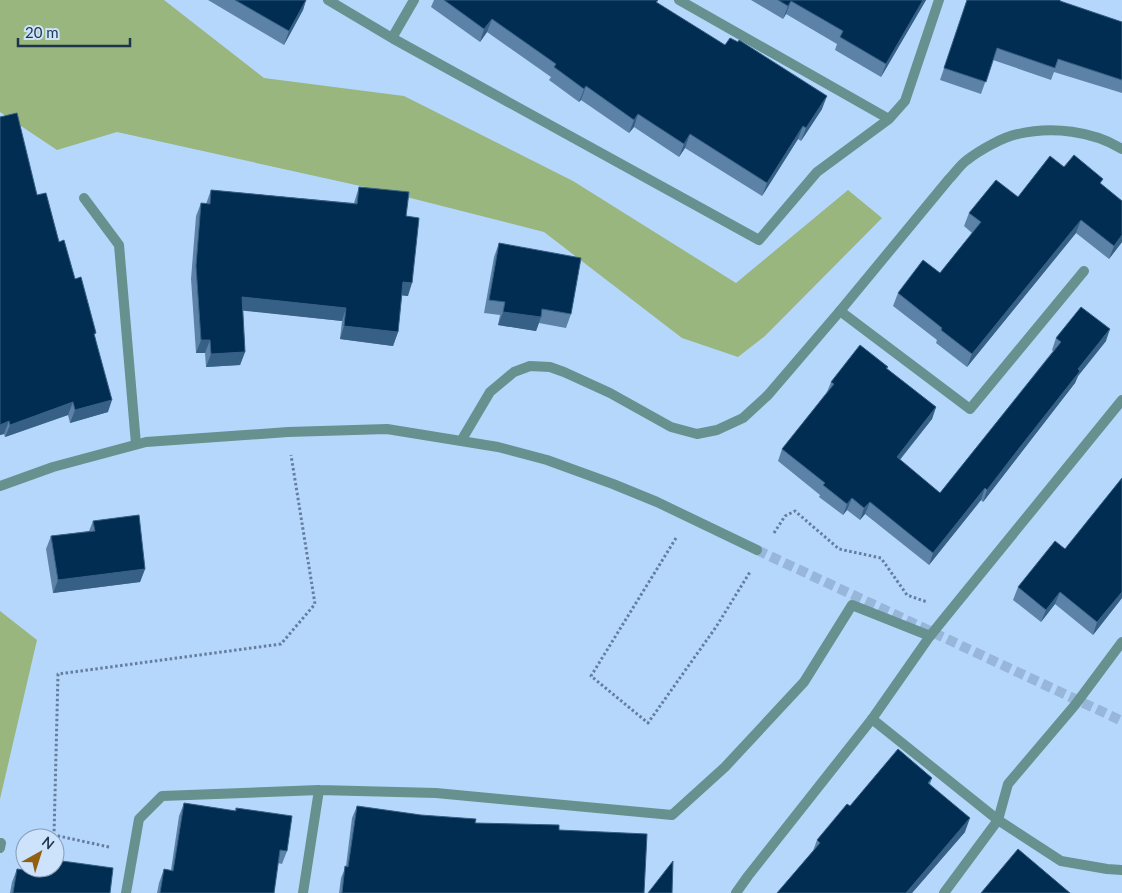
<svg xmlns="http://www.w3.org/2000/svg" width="1122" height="893" viewBox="0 0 1122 893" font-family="Lato,sans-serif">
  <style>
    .green { fill: #98b67d }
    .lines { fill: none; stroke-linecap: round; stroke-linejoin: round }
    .tertiary-tunnel { stroke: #97b6d9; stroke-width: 10; stroke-dasharray: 10 5; stroke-linecap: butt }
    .path { stroke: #647f9d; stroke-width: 3; stroke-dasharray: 2.5 2.5; stroke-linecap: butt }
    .minor { stroke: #66918e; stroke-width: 10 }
    .tertiary { stroke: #66918e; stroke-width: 10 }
    .wall { fill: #5c82a8 }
    .shaded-wall { fill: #376086 }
    .building { fill: #012d53; stroke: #376086 }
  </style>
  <rect width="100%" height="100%" fill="#b6d7fc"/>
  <path class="green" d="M0 0H164L264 78 404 96 573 181 736 283 848 190 882 218 765 336 738 357 682 338 544 232 383 191 117 132 57 150 0 112Z
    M0 611 37 640 0 799Z"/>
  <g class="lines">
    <path class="tertiary-tunnel" d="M757 550 1122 721"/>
    <path class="path" d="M774 533 785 516 795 511 839 549 881 558 907 595 927 602
      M676 538 591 676 648 723 716 627 750 572
      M109 847 54 835 58 674 281 644 315 604 291 455"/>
    <path class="minor" d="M328 0 392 38
      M414 0 392 38 759 240 817 172 889 119 905 101 939 0
      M679 0 889 119
      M84 198 119 245 136 444
      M840 311 970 409 1084 271
      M872 719 998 820 1061 861 1107 869 1122 870
      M0 848 1 843
      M126 893 139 819 162 796 319 790 436 793 672 815 725 767 804 682 852 605 930 636
      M303 893 319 790
      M944 893 998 820 1008 784 1075 705 1122 642"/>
    <path class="tertiary" d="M461 441 490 392 514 372 530 366 550 367 564 372 610 393 671 427 697 434 717 430 743 418 768 395 840 311 949 179C955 173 960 165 967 160 980 150 1003 137 1018 134 1052 126 1093 131 1122 149
      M0 486 53 467 146 442 288 432 387 429 498 447 547 460 613 484 657 502 757 550
      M736 893 748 876 872 719 930 636 951 610 1122 400"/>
  </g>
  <path class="wall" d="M208 0H306L303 10 284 45Z
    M434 0H658L657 3 822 109 801 141 798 139 762 196 685 148 679 157 634 127 629 133 581 100 579 102 549 80 551 77 487 32 480 42 431 7Z
    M751 0H926L881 77 835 50 837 44 786 14 783 19Z
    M967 0 1060 1 1122 22V93L1054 72 1051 80 993 60 981 94 940 80Z
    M0 117 37 195 75 279 95 336 108 412 70 423 68 415 5 437 4 434 0 435Z
    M1064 167 1101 185 1122 201V242L1109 259 1076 233 967 367 936 343 937 340 893 306 898 293 940 273 972 233 964 226 969 213 1018 197Z
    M359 187 406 216 408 296 402 295 398 332 393 346 340 339 342 321 243 310 245 352 240 365 206 367 205 353H196L191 279 196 216 201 203 206 204 211 190 354 203Z
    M499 243 571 314 566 328 539 323 536 331 498 325 500 315 484 313 494 257Z
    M1056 338 1106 341 1078 376 1075 383 1013 463 983 502 981 500 929 565 865 514 860 520 847 510 843 515 819 497 820 495 778 461 782 449 827 392 831 382 888 367 887 369 936 407 932 419 900 460 940 493 1053 351 1052 350Z
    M1122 478V598L1093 635 1055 604 1041 622 1013 600 1018 587 1065 549Z
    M93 521 145 569 140 582 53 593 46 549 51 536 89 531Z
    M932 778 930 784 965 832 912 893H777L813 851 817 840 850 806Z
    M184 803 235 811 236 808 287 851 282 864 278 863 274 893H157L159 883 164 869 171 870 179 816Z
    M357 806 475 823 559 830 644 893H339L341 878 346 866 352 818Z
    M25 855V868L110 893H10L12 882 17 869H22L23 861Z"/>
  <path class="shaded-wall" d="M306 0 303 10 284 45 289 31Z
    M923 0H926L881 77 886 64Z
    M791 1 786 14 783 19 788 6Z
    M492 19 487 32 480 42 484 29Z
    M586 86 581 100 579 102 584 89Z
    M827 96 822 109 801 141 806 128Z
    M638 114 634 127 629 133 634 120Z
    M803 126 798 139 762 196 767 183Z
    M690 134 685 148 679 157 684 144Z
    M1081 220 1076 233 967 367 972 354Z
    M1122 235V242L1109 259 1114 246Z
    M403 282 412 283 408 296 398 295Z
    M242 297 346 308 342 321 237 310Z
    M503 312 541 317 536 331 498 325Z
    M344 326 398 332 393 346 340 339Z
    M1110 329 1106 341 1078 376 1075 383 983 502 987 490 1078 369Z
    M201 340H210L205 353H196Z
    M245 352 240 365 206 367 211 354Z
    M112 400 108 412 70 423 75 410Z
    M73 402 68 415 5 437 10 425Z
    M936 407 932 419 892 469 897 457Z
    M9 421 4 434 0 435V425Z
    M985 488 981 500 929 565 933 553Z
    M852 498 847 510 843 515 847 504Z
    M870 502 865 514 860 520 864 508Z
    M145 569 140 582 53 593 58 580Z
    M1060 592 1055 604 1041 622 1046 610Z
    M1122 592V598L1093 635 1097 622Z
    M970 818 965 832 912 893H906Z"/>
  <path class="building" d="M235 0H306L289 31Z
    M444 0H658L656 2 725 45 730 38 738 42 739 40 827 96 806 128 803 126 767 183 690 134 684 144 638 114 634 120 586 86 584 89 554 67 556 64 492 19 484 29Z
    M778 0H923L886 64 840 37 843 31 791 1 788 6Z
    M967 0H1060V1L1122 22V80L1058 59 1055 68 997 48 986 82 944 68Z
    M17 113 37 195 46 193 59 242 64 240 75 279 81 277 96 333 94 334 112 400 75 410 73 402 10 425 9 421 0 425V117Z
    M1074 155 1103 179 1100 183 1122 201V235L1114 246 1081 220 972 354 941 330 942 328 898 293 923 260 940 273 981 222 969 213 996 180 1018 197 1050 156 1064 167Z
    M359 187 409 192 406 216 419 218 412 283 403 282 398 332 344 326 346 308 242 297 245 352 211 354 210 340H201L196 266 201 203 210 204 211 190 357 204Z
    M499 243 581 258 571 314 542 309 541 317 503 312 505 302 489 300Z
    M1081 307 1110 329 1078 369 1080 371 1017 451 987 490 985 488 933 553 870 502 864 508 852 498 847 504 823 485 825 483 782 449 834 384 831 382 860 345 888 367 886 368 936 407 897 457 940 493 1061 342 1056 338Z
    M1122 478V592L1097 622 1060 592 1046 610 1018 587 1055 541 1065 549Z
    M139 515 145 569 58 580 51 536 95 531 93 521Z
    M898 749 932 778 928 783 970 818 906 893H777L820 843 817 840 847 804 850 806Z
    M184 803 236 811V808L292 816 287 851 280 850 274 893H160L164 869 173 871Z
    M357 806 421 815 476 819 475 823 559 825V830L647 834 644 893H342L345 866 348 867Z
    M1018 849 1070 893H981Z
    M55 860 113 868 110 893H13L17 869 25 870V868H55Z
    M673 861 672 893H648Z"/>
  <g transform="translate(40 853) rotate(39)"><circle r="24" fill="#cde3fc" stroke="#879db6"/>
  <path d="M0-4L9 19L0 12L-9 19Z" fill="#936013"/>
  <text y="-8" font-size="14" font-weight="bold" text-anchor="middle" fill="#1d344c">N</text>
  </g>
  <path d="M18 38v8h112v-8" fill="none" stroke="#1d344c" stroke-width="2.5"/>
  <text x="25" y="38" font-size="15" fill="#1d344c" stroke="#cde3fc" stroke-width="4" paint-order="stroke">20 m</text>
</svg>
